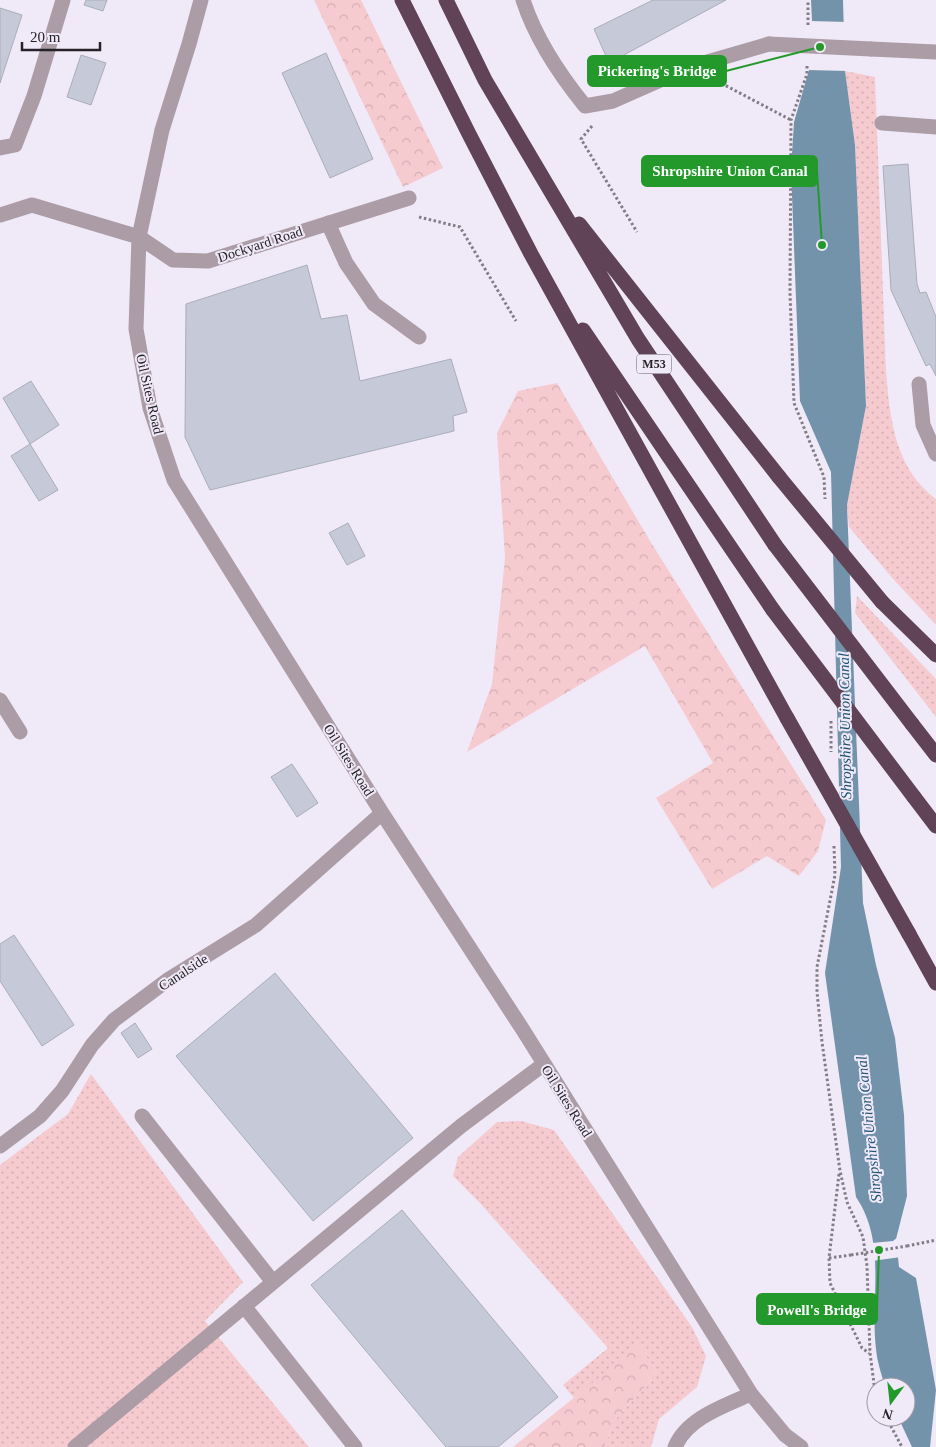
<svg xmlns="http://www.w3.org/2000/svg" width="936" height="1447" viewBox="0 0 936 1447" font-family="Georgia,serif">
  <style>
    .grass { fill: url(#grass-dots) }
    .forest { fill: url(#forest-crowns) }
    .water { fill: #7393ab }
    .pier { fill: #f0e9f8 }
    .building { fill: #c6cad8; stroke: #a9adba }
    .lines { fill: none; stroke-linecap: round; stroke-linejoin: round }
    .path { stroke: #817c86; stroke-width: 3; stroke-dasharray: 2.5 2.5; stroke-linecap: butt }
    .minor { stroke: #ab9ca6; stroke-width: 15 }
    .highway { stroke: #604357; stroke-width: 15 }
    .path-bridge { stroke: #817c86; stroke-width: 3; stroke-dasharray: 2.5 2.5; stroke-linecap: butt }
    .minor-bridge { stroke: #ab9ca6; stroke-width: 15 }
    .highway-bridge { stroke: #604357; stroke-width: 15 }
    .labels { text-anchor: middle; stroke-width: 4; stroke-linejoin: round; paint-order: stroke }
    .shield { fill: #f0e9f8; stroke: #615d66; stroke-width: 1 }
    .shield-label { font-size: 12px; font-weight: bold; fill: #242127 }
    .street-label { font-size: 14px; fill: #242127; stroke: #f0e9f8 }
    .water-label { font-size: 15px; font-style: italic; fill: #205578; stroke: #f0e9f8 }
    .leader { fill: none; stroke: #22992a; stroke-width: 2 }
    .callout-dot { fill: #22992a; stroke: #f0e9f8; stroke-width: 2 }
    .callout { fill: #22992a; stroke: #22992a; stroke-width: 2 }
    .callout-label { font-size: 15px; text-anchor: middle; font-weight: bold; fill: #fff }
  </style>
  <defs>
    <pattern id="grass-dots" width="8" height="8" patternUnits="userSpaceOnUse" patternTransform="scale(1.25)"><rect width="8" height="8" fill="#f6cbd0"/><path d="M2 2h.1M6 6h.1" fill="none" stroke="#d3aeb3" stroke-width="1.8" stroke-linecap="round"/></pattern>
    <pattern id="forest-crowns" width="20" height="18" patternUnits="userSpaceOnUse" patternTransform="scale(1.25)"><rect width="20" height="18" fill="#f6cbd0"/><path d="M2 6a3 3 0 1 1 6 0M12 15a3 3 0 1 1 6 0" fill="none" stroke="#d3aeb3"/></pattern>
  </defs>
  <rect width="100%" height="100%" fill="#f0e9f8"/>
  <path class="grass" d="M845 71 875 77 886 372C890 419 895 469 936 499V625L894 580 849 527 847 505 866 406 855 145Z
    M857 596 936 679V717L855 613Z
    M91 1074 243 1282 205 1321 309 1447H0V1165L68 1114Z
    M521 1121 554 1130 692 1327 706 1356 697 1387 659 1419 651 1447H604L614 1421 657 1373 639 1346 574 1398 563 1385 608 1348 480 1203 453 1176 458 1157 497 1122Z"/>
  <path class="forest" d="M314 0H361L443 168 403 187Z
    M557 383 650 541 826 820 818 851 799 876 767 856 712 889 656 798 713 763 645 646 467 752 492 684 505 558 497 433 518 391Z
    M639 1345 657 1373 614 1421 604 1447H513Z"/>
  <path class="water" d="M811 0H843L845 71 855 145 866 406 847 505 863 903 876 965 895 1038 904 1115 907 1196 896 1239 899 1267 916 1278 936 1390 930 1447H912L898 1417H906V1387H885C882 1375 877 1362 876 1349 870 1297 887 1243 856 1197L825 973 841 867 831 472 800 401 791 170 794 122 809 70 812 21Z"/>
  <path class="pier" d="M810 21 847 22 848 71 807 70Z
    M899 1236 901 1257 872 1261V1243L893 1241Z"/>
  <path class="building" d="M86 0H107L103 11 84 5Z
    M653 0H726L609 63 594 29Z
    M0 8 22 15 0 83Z
    M326 53 373 159 330 178 282 73Z
    M81 55 106 63 91 105 67 97Z
    M908 164 917 284 920 293 926 292 936 317V376L930 364 926 366 891 290 883 166Z
    M307 265 321 319 347 315 360 381 451 359 467 412 453 416 454 431 210 490 185 437 186 304Z
    M31 381 59 425 30 444 3 398Z
    M30 444 58 490 39 501 11 456Z
    M348 523 365 556 347 565 329 533Z
    M292 764 318 803 297 817 271 777Z
    M14 935 74 1025 42 1046 0 981V944Z
    M275 973 413 1138 313 1221 176 1056Z
    M135 1023 152 1049 138 1058 121 1033Z
    M402 1210 558 1397 498 1447H446L311 1285Z"/>
  <g class="lines">
    <path class="path" d="M808 25V0
      M807 66V74L791 120 790 293 794 403 824 477 825 499
      M717 81 791 120
      M592 126 581 139 637 232
      M419 217 460 227 516 321
      M831 721V752
      M834 846 835 875 817 967V992L822 1042 840 1171 847 1202 863 1237 867 1266 870 1353 876 1399
      M839 1174 829 1258 830 1283 862 1348 869 1353
      M907 1246 936 1240
      M829 1258 851 1255
      M886 1417 902 1447"/>
    <path class="minor" d="M201 0 189 44 162 130 139 237 136 329 150 408 174 480 382 813 523 1030 751 1394 785 1435 801 1447
      M523 0C536 40 559 74 585 106L613 101 690 67 769 44
      M871 49 936 52
      M882 123 936 127
      M0 148 15 145 34 96 63 0
      M0 215 32 205 139 237 173 260 208 261 409 198
      M328 223 346 263 374 304 419 337
      M919 384 923 425 936 454
      M0 700 20 732
      M142 1116 273 1282
      M0 1146 40 1116 62 1091 92 1045 114 1020 169 979 256 925 382 813
      M244 1306 355 1447
      M75 1447 461 1126 544 1064
      M675 1447C687 1418 724 1406 751 1394"/>
    <path class="highway" d="M402 0 469 134 531 254 787 718
      M446 0 485 80 638 339 775 545
      M579 224 779 477
      M583 330 773 610
      M882 602 936 655
      M912 724 936 755
      M914 797 936 826
      M909 934 936 983"/>
    <path class="path-bridge" d="M851 1255 907 1246"/>
    <path class="minor-bridge" d="M769 44 871 49"/>
    <path class="highway-bridge" d="M779 477 882 602
      M775 545 912 724
      M773 610 914 797
      M787 718 909 934"/>
  </g>
  <g class="labels">
    <rect class="shield" x="636.5" y="354.5" width="35" height="19" rx="4"/>
    <g class="shield-label">
      <text x="654" y="368">M53</text>
    </g>
    <g class="street-label">
      <text transform="translate(260 244) rotate(-18)" y="5">Dockyard Road</text>
      <text transform="translate(150 394) rotate(77)" y="5">Oil Sites Road</text>
      <text transform="translate(349 760) rotate(58)" y="5">Oil Sites Road</text>
      <text transform="translate(183 972) rotate(-33)" y="5">Canalside</text>
      <text transform="translate(567 1101) rotate(58)" y="5">Oil Sites Road</text>
    </g>
    <g class="water-label">
      <text transform="translate(845 726) rotate(-91)" y="5">Shropshire Union Canal</text>
      <text transform="translate(869 1129) rotate(-96)" y="5">Shropshire Union Canal</text>
    </g>
  </g>
  <path class="leader" d="M820 47L726 71M822 245L817 171M879 1250L877 1309"/>
  <g class="callout-dot">
    <circle cx="820" cy="47" r="5"/>
    <circle cx="822" cy="245" r="5"/>
    <circle cx="879" cy="1250" r="5"/>
  </g>
  <g class="callout">
    <rect x="588" y="56" width="138" height="30" rx="5"/>
    <rect x="642" y="156" width="175" height="30" rx="5"/>
    <rect x="757" y="1294" width="120" height="30" rx="5"/>
  </g>
  <g class="callout-label">
    <text x="657" y="76">Pickering's Bridge</text>
    <text x="730" y="176">Shropshire Union Canal</text>
    <text x="817" y="1315">Powell's Bridge</text>
  </g>
  <g transform="translate(891 1402) rotate(195)"><circle r="24" fill="#f0e9f8" stroke="#9e99a4"/>
  <path d="M0-4L9 19L0 12L-9 19Z" fill="#22992a"/>
  <text y="-8" font-size="14" font-weight="bold" text-anchor="middle" fill="#242127">N</text>
  </g>
  <path d="M22 42v8h78v-8" fill="none" stroke="#242127" stroke-width="2.5"/>
  <text x="30" y="42" font-size="15" fill="#242127" stroke="#f0e9f8" stroke-width="4" paint-order="stroke">20 m</text>
</svg>
